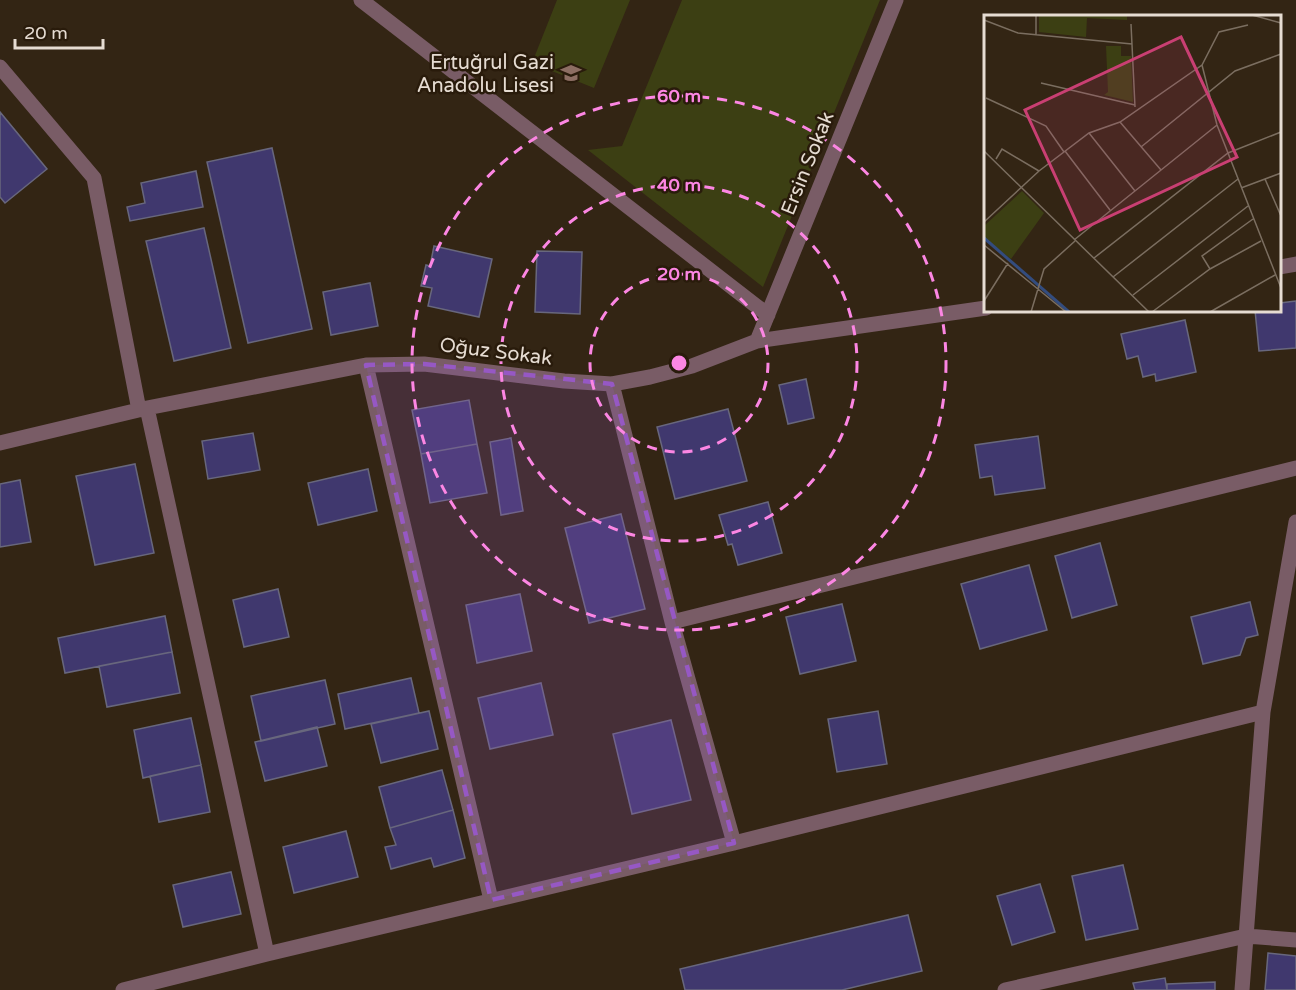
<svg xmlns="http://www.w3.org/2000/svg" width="1296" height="990" viewBox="0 0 1296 990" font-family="'Varela Round',sans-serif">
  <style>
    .green { fill: #3c3f13 }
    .building { fill: #40386e; stroke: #68677d; stroke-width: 1.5 }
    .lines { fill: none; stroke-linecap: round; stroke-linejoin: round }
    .street { stroke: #795c66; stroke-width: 15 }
    .marked { fill: #9658c4; fill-opacity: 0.2; stroke: #9658c4; stroke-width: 4.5; stroke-dasharray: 12 8; stroke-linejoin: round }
    .ring { fill: none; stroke: #fc86e3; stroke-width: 3; stroke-dasharray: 10 8 }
    .labels { text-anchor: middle; stroke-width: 5; stroke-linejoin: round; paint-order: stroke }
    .poi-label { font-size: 20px; fill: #e6dcd2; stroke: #291b0b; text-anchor: end }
    .street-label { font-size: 20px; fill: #e6dcd2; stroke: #291b0b }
    .inset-river { fill: none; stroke: #334c7e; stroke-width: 3 }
    .inset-road { fill: none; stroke: #7b6e60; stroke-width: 1.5 }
    .view { fill: #c93f73; fill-opacity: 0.15; stroke: #c93f73; stroke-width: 3 }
    .inset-edge { fill: none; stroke: #e6dcd2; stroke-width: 3 }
    .centre { fill: #fc86e3; stroke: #291b0b; stroke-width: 3 }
    .ring-label { font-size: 18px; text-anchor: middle; font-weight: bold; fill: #fc86e3; stroke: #291b0b; stroke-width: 5; stroke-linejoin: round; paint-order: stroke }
  </style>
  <rect width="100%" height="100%" fill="#332514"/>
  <path class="green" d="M557 0H630L594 88 532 63Z
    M682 0H880L763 287 588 150 622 146Z"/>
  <path class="building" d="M0 112 47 169 5 203 0 197Z
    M272 148 312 329 248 343 207 162Z
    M196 171 203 207 130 221 127 207 145 203 141 183Z
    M204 228 231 348 174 361 146 241Z
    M434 246 492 259 479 317 428 306 432 288 421 286 426 265 430 266Z
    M537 251 582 252 580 314 535 312Z
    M370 283 378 326 331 335 323 292Z
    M1296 301V348L1259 351 1255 310H1280V303Z
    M1185 320 1196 372 1156 381 1155 374 1143 377 1138 356 1127 359 1121 334Z
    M806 379 814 418 788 424 779 385Z
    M469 400 477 444 421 454 412 410Z
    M728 409 747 481 675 499 657 427Z
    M253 433 260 470 208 479 202 441Z
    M1038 436 1045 488 995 495 992 476 980 478 975 445Z
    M511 438 523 511 501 515 490 442Z
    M477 444 487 493 430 503 421 454Z
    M135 464 154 553 95 565 76 476Z
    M368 469 377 511 318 525 308 483Z
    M20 480 31 542 0 547V484Z
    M768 502 782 553 738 565 732 544 728 545 719 515Z
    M621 514 645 609 589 623 565 528Z
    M1100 543 1117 605 1072 618 1055 556Z
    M1029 565 1047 630 980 649 961 584Z
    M278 589 289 637 244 647 233 600Z
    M520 594 532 651 477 663 466 605Z
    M1250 602 1258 635 1246 638 1240 655 1203 664 1191 617Z
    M842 604 856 661 800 674 786 617Z
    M165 616 172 652 65 673 58 638Z
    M172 652 180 693 107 707 99 666Z
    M411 678 419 713 345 729 338 694Z
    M325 680 335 724 261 741 251 696Z
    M541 683 553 735 490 749 478 698Z
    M429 711 438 749 381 763 371 724Z
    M878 711 887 764 837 772 828 719Z
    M191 718 201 765 143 778 134 730Z
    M671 720 691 800 632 814 613 734Z
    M317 727 327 766 265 781 255 742Z
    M201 765 210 812 159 822 150 776Z
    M442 770 453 810 390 828 379 787Z
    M453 810 465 858 434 867 431 858 391 869 385 847 396 845 390 828Z
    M346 831 358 877 294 893 283 847Z
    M1123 865 1138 929 1086 940 1072 876Z
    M231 872 241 914 183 927 173 885Z
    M1040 884 1055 932 1012 945 997 896Z
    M908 915 922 971 842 990H685L680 969Z
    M1268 953 1296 956V990H1265Z
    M1165 978 1167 990H1135L1133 983Z
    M1215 982V990H1167V984Z"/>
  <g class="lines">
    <path class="street" d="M361 0 768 315
      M0 67 94 178 139 410
      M1280 267 1296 264
      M757 341 896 0
      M366 365 491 900
      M612 384 672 622 734 843
      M147 408 267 954
      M0 443 147 408 366 365 424 364 564 381 612 384 650 377 692 366 757 341 986 308
      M672 622 1296 468
      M123 990 267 954 734 843 1263 712
      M1005 990 1246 936 1296 940
      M1242 990 1263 712 1296 522"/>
  </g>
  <path class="marked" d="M424 364 612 384 734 843 491 900 366 365Z"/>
  <g class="ring">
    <circle cx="679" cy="363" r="89"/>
    <circle cx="679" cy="363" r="178"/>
    <circle cx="679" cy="363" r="267"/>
  </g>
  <defs>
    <g id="school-bare" transform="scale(1.62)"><path d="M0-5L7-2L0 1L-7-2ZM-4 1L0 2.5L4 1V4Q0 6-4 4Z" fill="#8d6e63" stroke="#291b0b" stroke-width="2.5" paint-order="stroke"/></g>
  </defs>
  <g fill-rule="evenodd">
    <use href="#school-bare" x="571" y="73"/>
  </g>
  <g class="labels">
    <g class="poi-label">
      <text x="554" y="69">Ertuğrul Gazi<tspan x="554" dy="23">Anadolu Lisesi</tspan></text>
    </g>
    <g class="street-label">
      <text transform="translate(807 163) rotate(-68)" y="7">Ersin Sokak</text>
      <text transform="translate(496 351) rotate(7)" y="7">Oğuz Sokak</text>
    </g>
  </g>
  <g transform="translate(984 15)">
    <rect width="297" height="297" fill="#332514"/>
    <path d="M55 0H143V5L103 3 102 22 55 17ZM122 31H137V41H147L149 87 120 80 124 77ZM38 176 60 198 27 244 0 223V211Z" fill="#3c3f13"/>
    <path class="inset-river" d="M0 223 85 297"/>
    <path class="inset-road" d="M52 0V20M268 0 297 8M0 5 34 18 148 29M147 9 151 92M218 50 233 110 297 273M57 68 151 90M2 83 62 111 80 137M136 107 177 155M105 118 151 176M157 132 251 56 297 39M0 136 165 297M81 136 126 195M12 144 18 134 55 156M281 164 297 201M257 173 297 158M0 207 55 156 105 118 136 107 218 50 235 17 264 10M90 225 233 110M0 230 82 297M110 243 244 138 297 117M226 254 218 241 269 204M129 262 254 164M149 280 264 191M0 286 24 248M47 297 60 254 91 226M168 297 226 254 277 226M226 297 291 260"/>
    <path class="view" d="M197 22 253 142 96 215 41 95Z"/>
    <rect width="297" height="297" class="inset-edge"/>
  </g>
  <circle cx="679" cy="363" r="9" class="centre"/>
  <g class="ring-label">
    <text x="679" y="102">60 m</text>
    <text x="679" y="191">40 m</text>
    <text x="679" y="280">20 m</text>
  </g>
  <path d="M15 39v9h88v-9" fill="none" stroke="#e6dcd2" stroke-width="3"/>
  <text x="24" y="39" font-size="18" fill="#e6dcd2" stroke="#291b0b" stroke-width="4.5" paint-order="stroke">20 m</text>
</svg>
